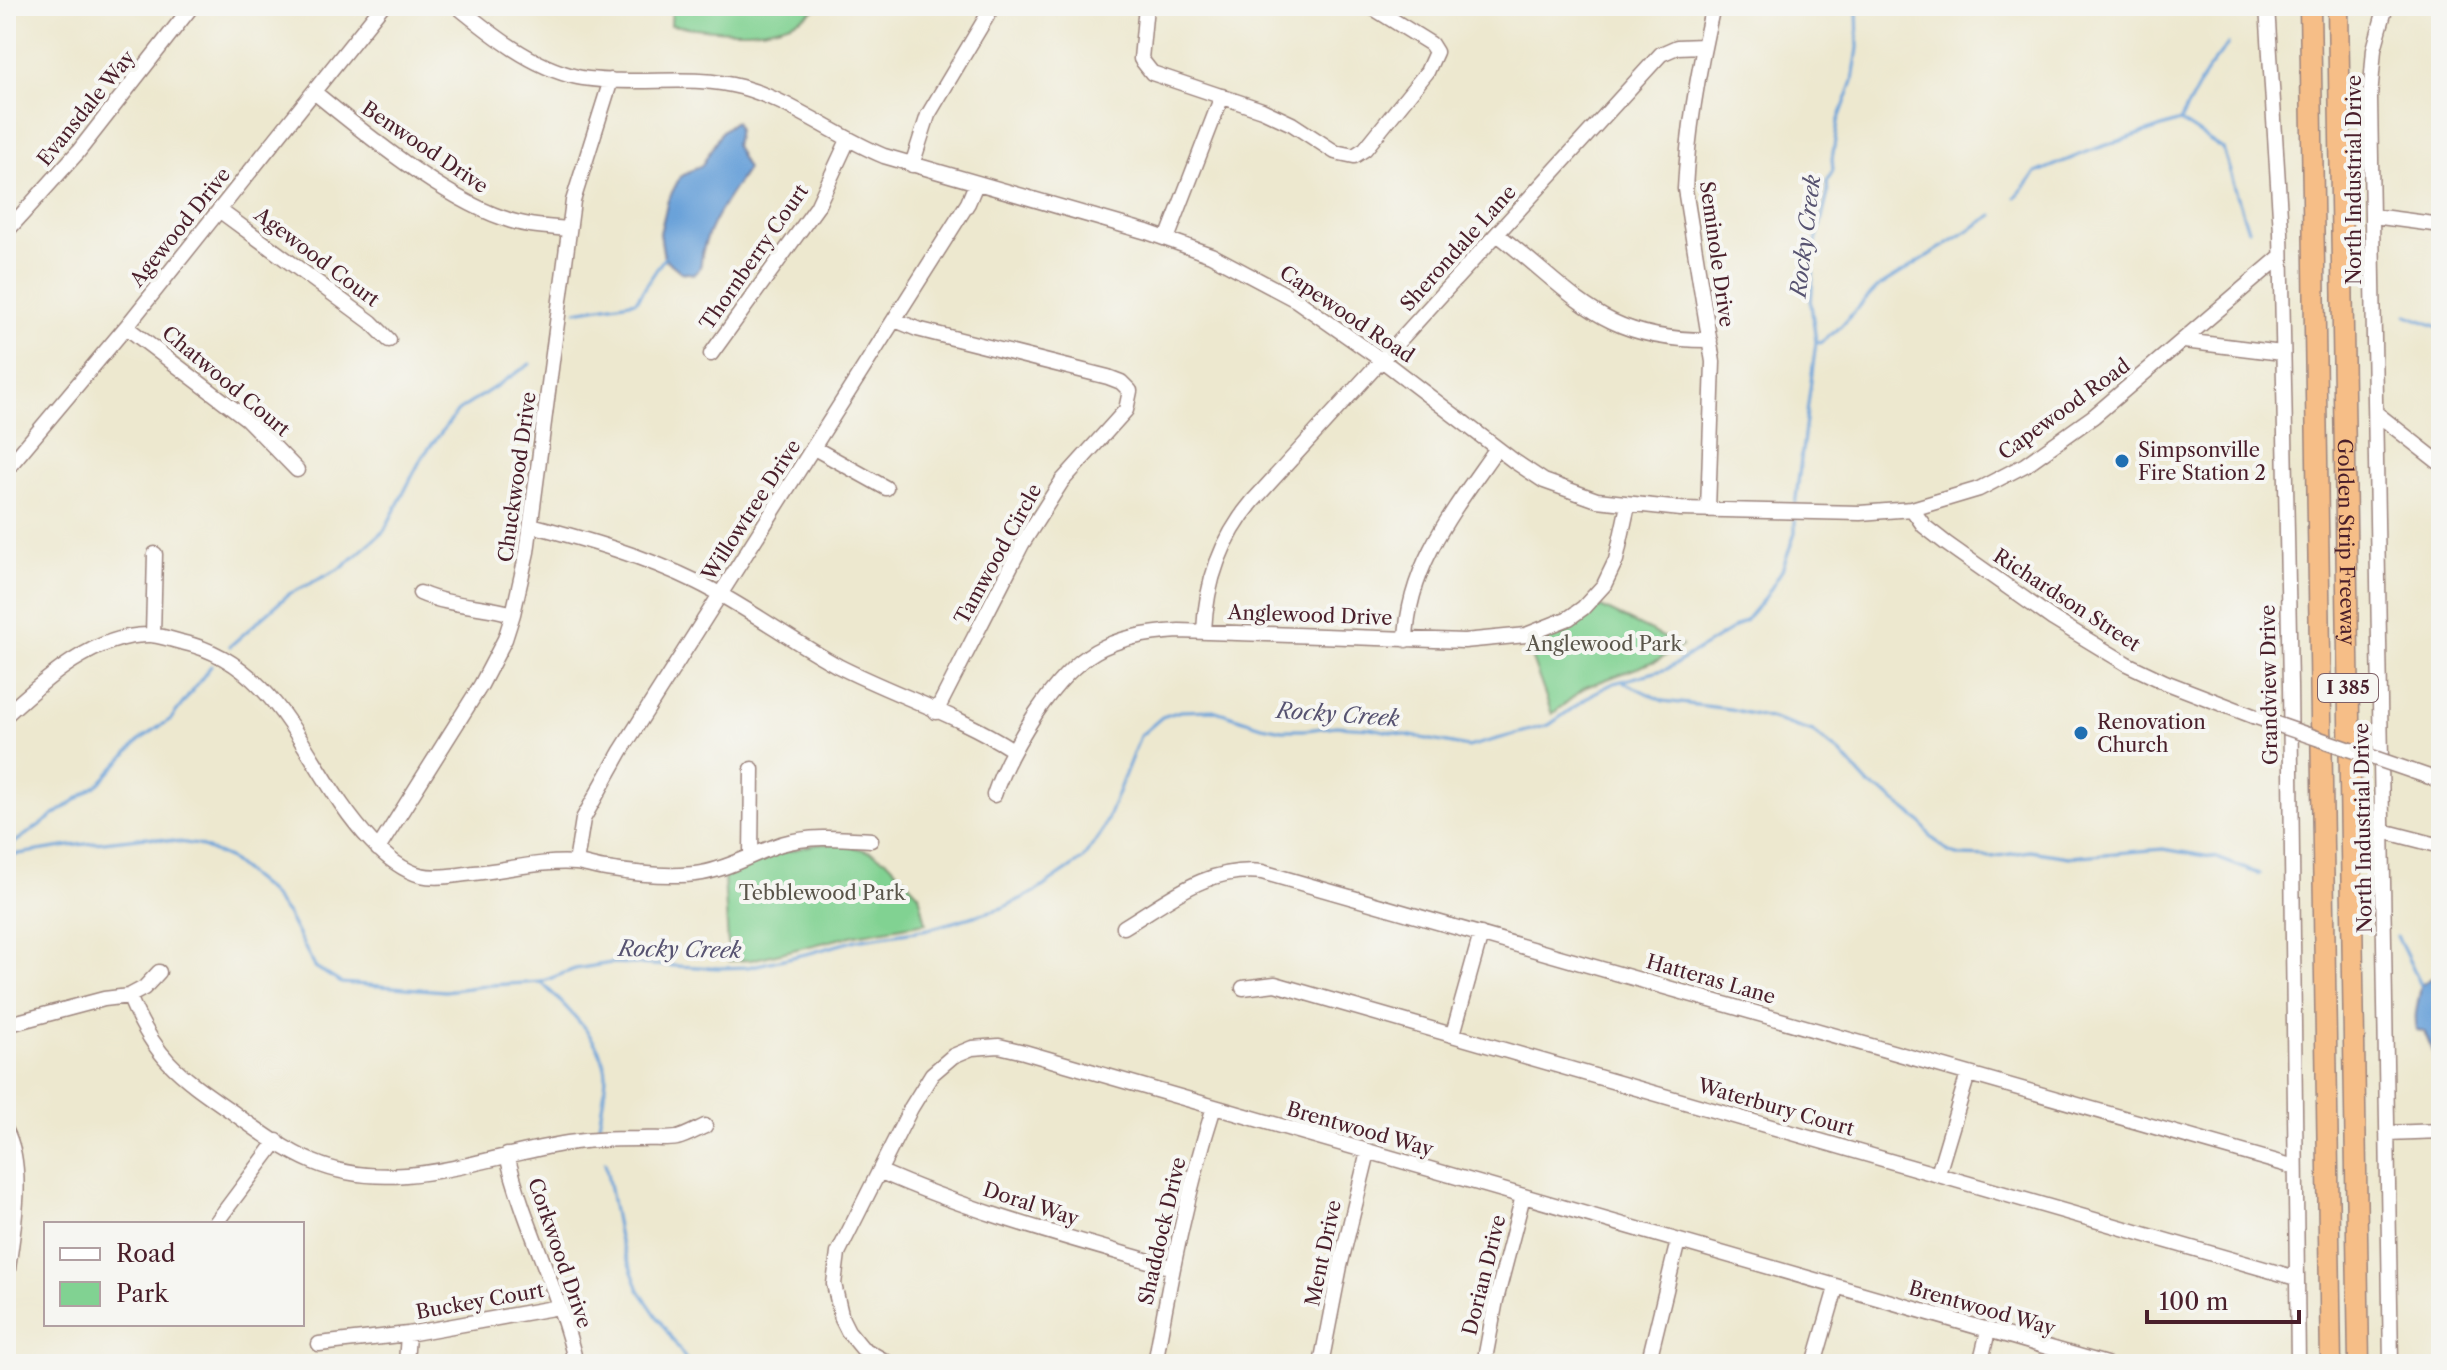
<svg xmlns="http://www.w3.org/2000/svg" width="2447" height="1370" viewBox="0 0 2447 1370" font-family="'Libre Caslon Text',serif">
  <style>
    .green { fill: #81d292; stroke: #66785e; stroke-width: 2 }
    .water { fill: #6aa2d9; stroke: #5a6082; stroke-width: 2 }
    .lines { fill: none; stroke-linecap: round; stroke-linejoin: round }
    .stream { stroke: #6aa2d9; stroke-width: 3 }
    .minor-casing { stroke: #9c847d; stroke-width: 17 }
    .highway-casing { stroke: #9c847d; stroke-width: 23 }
    .minor { stroke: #fff; stroke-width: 14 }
    .highway { stroke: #f6be87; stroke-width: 20 }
    .minor-bridge-casing { stroke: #9c847d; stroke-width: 17; stroke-linecap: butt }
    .minor-bridge { stroke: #fff; stroke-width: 14 }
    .poi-dot { fill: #1f6fb2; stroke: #f6f6f2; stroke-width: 3 }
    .labels { text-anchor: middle; stroke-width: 8; stroke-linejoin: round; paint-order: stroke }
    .shield { fill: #f6f6f2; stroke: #7e6067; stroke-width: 2 }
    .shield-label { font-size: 18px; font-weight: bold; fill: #4a1f2b }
    .street-label { font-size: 20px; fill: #4a1f2b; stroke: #f6f6f2 }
    .poi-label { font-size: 20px; fill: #4a1f2b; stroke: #f6f6f2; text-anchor: start }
    .park-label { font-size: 20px; fill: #5a554a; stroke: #f6f6f2 }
    .water-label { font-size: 22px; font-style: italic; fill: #575371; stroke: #f6f6f2 }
  </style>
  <rect width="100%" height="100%" fill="#f6f6f2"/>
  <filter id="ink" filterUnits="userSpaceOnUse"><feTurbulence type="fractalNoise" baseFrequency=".0125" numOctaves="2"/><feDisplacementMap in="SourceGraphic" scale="16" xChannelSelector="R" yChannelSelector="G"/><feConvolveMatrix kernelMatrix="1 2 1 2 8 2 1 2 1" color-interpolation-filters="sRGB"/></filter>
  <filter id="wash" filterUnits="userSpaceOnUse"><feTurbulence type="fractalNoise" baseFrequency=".006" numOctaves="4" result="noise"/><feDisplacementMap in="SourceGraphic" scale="32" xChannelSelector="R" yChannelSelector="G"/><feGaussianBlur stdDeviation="1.8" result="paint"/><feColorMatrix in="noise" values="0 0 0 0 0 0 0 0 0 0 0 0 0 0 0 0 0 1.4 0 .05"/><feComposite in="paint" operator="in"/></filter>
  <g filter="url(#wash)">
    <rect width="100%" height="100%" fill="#ede8cf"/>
    <path class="green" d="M672 6H819C780 41 719 31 671 25Z
      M1601 607 1682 646 1658 660 1586 687 1552 714 1528 648Z
      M817 844H844L871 852 889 862 919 894 926 923 855 935 751 960 729 961 724 877 769 856Z"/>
    <path class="water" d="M735 121 738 129 735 146 747 169C731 194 710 221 703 250 700 260 703 267 695 274L681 272 664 258 660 233 668 200 680 177 702 165 722 131Z
      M2431 978 2441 987V1071L2424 1031 2417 1030C2413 1012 2419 1002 2421 985Z"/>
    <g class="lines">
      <path class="stream" d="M2180 121 2223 149 2248 230
        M2016 197 2036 173 2089 151 2180 121 2207 71 2228 44
        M576 311 636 301 664 258
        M2407 315 2441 328
        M1817 342 1820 343 1836 331 1877 288 1993 215
        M1795 506 1816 342 1811 304 1815 247 1828 193 1827 182 1833 170 1832 159 1838 122 1853 81 1858 48 1857 6
        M230 646 289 594 343 567 384 531 422 457 458 411 530 364
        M1624 682 1663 701 1730 709 1769 718 1813 732 1840 753 1869 785 1883 792 1920 821 1931 837 1950 853 1961 856 1992 857 2030 851 2069 857 2163 849 2217 858 2259 874
        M6 853 14 843 100 783 141 739 171 719 211 666
        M6 856 69 846 147 837 198 845 228 858 269 892 287 914 315 967 341 983 445 991 491 985 541 982 575 969 611 963 719 968 748 967 810 953 856 940 929 929 1002 908 1035 892 1082 860 1103 830 1140 736 1162 717 1180 711 1213 710 1262 726 1282 730H1307L1336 726 1370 728 1468 747 1549 725 1594 693 1614 683 1667 669 1745 621 1767 595 1782 570 1795 533V517
        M2397 936 2421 985
        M541 982C563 1004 604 1041 606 1074 606 1091 601 1109 599 1125
        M605 1162 619 1238 639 1290 689 1364"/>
    </g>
  </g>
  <g filter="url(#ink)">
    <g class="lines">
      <g class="minor-casing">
        <path id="minor" d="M457 6C491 34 532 67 577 77 596 81 618 81 638 81 672 81 707 78 741 87 792 101 835 136 884 156L1147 232 1211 255 1296 300 1383 361 1514 461 1544 481 1597 500 1681 509 1860 513 1912 509 1979 489 2025 465 2094 416 2280 257
          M1146 6 1141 59 1152 73 1262 110 1292 124 1335 152 1354 156 1365 149 1427 72 1436 52 1431 44 1370 6
          M2267 6 2281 232 2290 685 2298 1364
          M2386 6 2374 49 2370 98 2391 1364
          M314 92C364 133 442 197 503 218 523 226 547 227 569 229
          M912 165 928 115 993 6
          M219 210 371 322 389 340
          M2373 216 2441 225
          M6 232 78 152 192 6
          M1497 234C1576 294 1600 341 1710 340
          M1167 239 1222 96
          M895 320 917 329 1108 377 1121 382 1130 391 1126 410 1062 481 1022 544 936 712
          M126 327 247 419 297 470
          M2184 341 2282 353
          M711 354 817 207 848 140
          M2376 413 2441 464
          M814 448 886 488
          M6 470 126 327 382 6
          M1912 509 1924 526 1947 544 2053 619 2127 664 2165 682 2253 716
          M1708 510 1713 362 1685 189C1688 127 1699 66 1713 6
          M531 525C588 540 644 556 697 582 746 606 790 640 838 666 895 695 959 715 1013 750
          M420 593C449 606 482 605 513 614
          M1204 631C1206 581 1221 539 1253 501L1661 54 1677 47 1703 46
          M153 635 155 554
          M1406 640C1408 565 1456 507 1497 448
          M6 715C44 680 96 633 151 635 161 636 171 639 181 642 284 664 306 773 371 841 384 855 402 870 420 875 437 879 457 875 474 873 506 870 546 860 576 863 586 864 596 868 606 869 637 874 671 878 702 873 730 868 755 853 781 844 811 835 841 838 871 840
          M2412 771 2441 781
          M994 795C1004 765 1019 739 1036 713 1076 654 1107 635 1179 631L1464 641 1526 635 1569 618 1583 608 1604 585 1616 560 1628 505
          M2383 831 2441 846
          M378 849 481 685 505 639 513 614 527 552 573 201 611 80
          M751 856 752 769
          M576 863 583 819 621 751 968 203 976 184
          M1124 927C1169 900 1207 866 1262 872L2295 1167
          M1243 988 1275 984 2296 1278
          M129 996C155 1058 176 1073 231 1111 256 1129 284 1150 313 1162 396 1197 484 1156 568 1143 592 1139 616 1139 640 1139 652 1138 666 1140 677 1138 686 1136 696 1130 705 1126
          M6 1025 104 999 129 996 144 988 159 972
          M1453 1034 1481 934
          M6 1131C27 1171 11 1240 6 1284
          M2387 1133 2441 1131
          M507 1155C524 1226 560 1292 576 1364
          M879 1171C973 1213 1074 1239 1173 1268
          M1938 1174 1968 1074
          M215 1224 277 1141
          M319 1344 408 1334 559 1307
          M406 1364 408 1334
          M890 1364 862 1348 848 1331 842 1319 834 1284 838 1253 911 1108 932 1074 953 1056 972 1048 999 1046 1024 1052 2106 1364
          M1155 1364C1170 1278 1187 1191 1214 1107
          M1321 1364 1340 1266 1368 1152
          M1484 1364 1496 1300 1523 1196
          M1648 1364 1678 1241
          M1814 1364 1836 1288
          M1980 1364 1988 1331"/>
      </g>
      <g class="highway-casing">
        <g id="highway">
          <path d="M2310 6 2331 1364"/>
          <path id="s1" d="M2338 6 2359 1364"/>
        </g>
      </g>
      <use href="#minor" class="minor"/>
      <use href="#highway" class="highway"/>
      <g class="minor-bridge-casing">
        <path id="minor-bridge" d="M2253 716 2412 771"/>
      </g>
      <use href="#minor-bridge" class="minor-bridge"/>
    </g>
  </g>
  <g class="poi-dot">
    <circle cx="2122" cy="461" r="8"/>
    <circle cx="2081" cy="733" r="8"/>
  </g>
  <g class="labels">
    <rect class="shield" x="2318" y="674" width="60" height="28" rx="6"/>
    <g class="shield-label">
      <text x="2348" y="694">I 385</text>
    </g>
    <g class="street-label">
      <text transform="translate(86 108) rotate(-51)" y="7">Evansdale Way</text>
      <text transform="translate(425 147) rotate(34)" y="7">Benwood Drive</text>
      <text transform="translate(2354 180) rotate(-90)" y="7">North Industrial Drive</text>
      <text transform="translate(180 227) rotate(-51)" y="7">Agewood Drive</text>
      <text transform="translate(1458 248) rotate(-48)" y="7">Sherondale Lane</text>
      <text transform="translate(1717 254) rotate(82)" y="7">Seminole Drive</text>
      <text transform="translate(317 257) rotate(37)" y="7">Agewood Court</text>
      <text transform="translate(754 257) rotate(-55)" y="7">Thornberry Court</text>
      <text transform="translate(1347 314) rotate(34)" y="7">Capewood Road</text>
      <text transform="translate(226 381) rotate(40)" y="7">Chatwood Court</text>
      <text transform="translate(2064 409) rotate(-36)" y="7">Capewood Road</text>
      <text transform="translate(517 477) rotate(-82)" y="7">Chuckwood Drive</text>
      <text transform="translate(751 510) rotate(-57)" y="7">Willowtree Drive</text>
      <text dy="7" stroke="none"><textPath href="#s1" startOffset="536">Golden Strip Freeway</textPath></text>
      <text transform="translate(998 554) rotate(-61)" y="7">Tamwood Circle</text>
      <text transform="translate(2067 600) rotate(33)" y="7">Richardson Street</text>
      <text transform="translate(1310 615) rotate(2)" y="7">Anglewood Drive</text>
      <text transform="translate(2269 685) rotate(-91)" y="7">Grandview Drive</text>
      <text transform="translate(2363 828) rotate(-91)" y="7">North Industrial Drive</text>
      <text transform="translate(1711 979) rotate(16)" y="7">Hatteras Lane</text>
      <text transform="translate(1776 1107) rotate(16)" y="7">Waterbury Court</text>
      <text transform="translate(1360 1129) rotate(16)" y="7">Brentwood Way</text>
      <text transform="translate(1031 1204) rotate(18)" y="7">Doral Way</text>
      <text transform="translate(1162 1231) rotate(-77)" y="7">Shaddock Drive</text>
      <text transform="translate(560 1253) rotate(71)" y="7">Corkwood Drive</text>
      <text transform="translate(1323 1253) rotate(-78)" y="7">Ment Drive</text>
      <text transform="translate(1484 1275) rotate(-76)" y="7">Dorian Drive</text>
      <text transform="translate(480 1301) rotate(-10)" y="7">Buckey Court</text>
      <text transform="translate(1982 1308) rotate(16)" y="7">Brentwood Way</text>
    </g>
    <g class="poi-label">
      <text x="2138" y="457">Simpsonville<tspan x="2138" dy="23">Fire Station 2</tspan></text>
      <text x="2097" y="729">Renovation<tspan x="2097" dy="23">Church</tspan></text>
    </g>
    <g class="park-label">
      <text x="1604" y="651">Anglewood Park</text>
      <text x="822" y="900">Tebblewood Park</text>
    </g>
    <g class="water-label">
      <text transform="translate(1805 236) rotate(-83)" y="8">Rocky Creek</text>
      <text transform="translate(1338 714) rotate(4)" y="8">Rocky Creek</text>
      <text transform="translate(680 949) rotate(1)" y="8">Rocky Creek</text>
    </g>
  </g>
  <rect width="2447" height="1370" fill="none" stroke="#f6f6f2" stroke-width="32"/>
  <rect x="44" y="1222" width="260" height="104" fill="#f6f6f2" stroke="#b1a0a2" stroke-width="2"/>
  <rect x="60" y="1248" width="40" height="12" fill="#ffffff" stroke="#b1a0a2" stroke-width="2"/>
  <text x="116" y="1262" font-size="24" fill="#4a1f2b">Road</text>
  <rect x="60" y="1282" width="40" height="24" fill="#81d292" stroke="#b1a0a2" stroke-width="2"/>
  <text x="116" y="1302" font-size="24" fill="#4a1f2b">Park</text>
  <path d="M2147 1310v12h152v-12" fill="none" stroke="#4a1f2b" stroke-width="4"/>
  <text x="2159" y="1310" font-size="24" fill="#4a1f2b" stroke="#f6f6f2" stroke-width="6" paint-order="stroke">100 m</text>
</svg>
